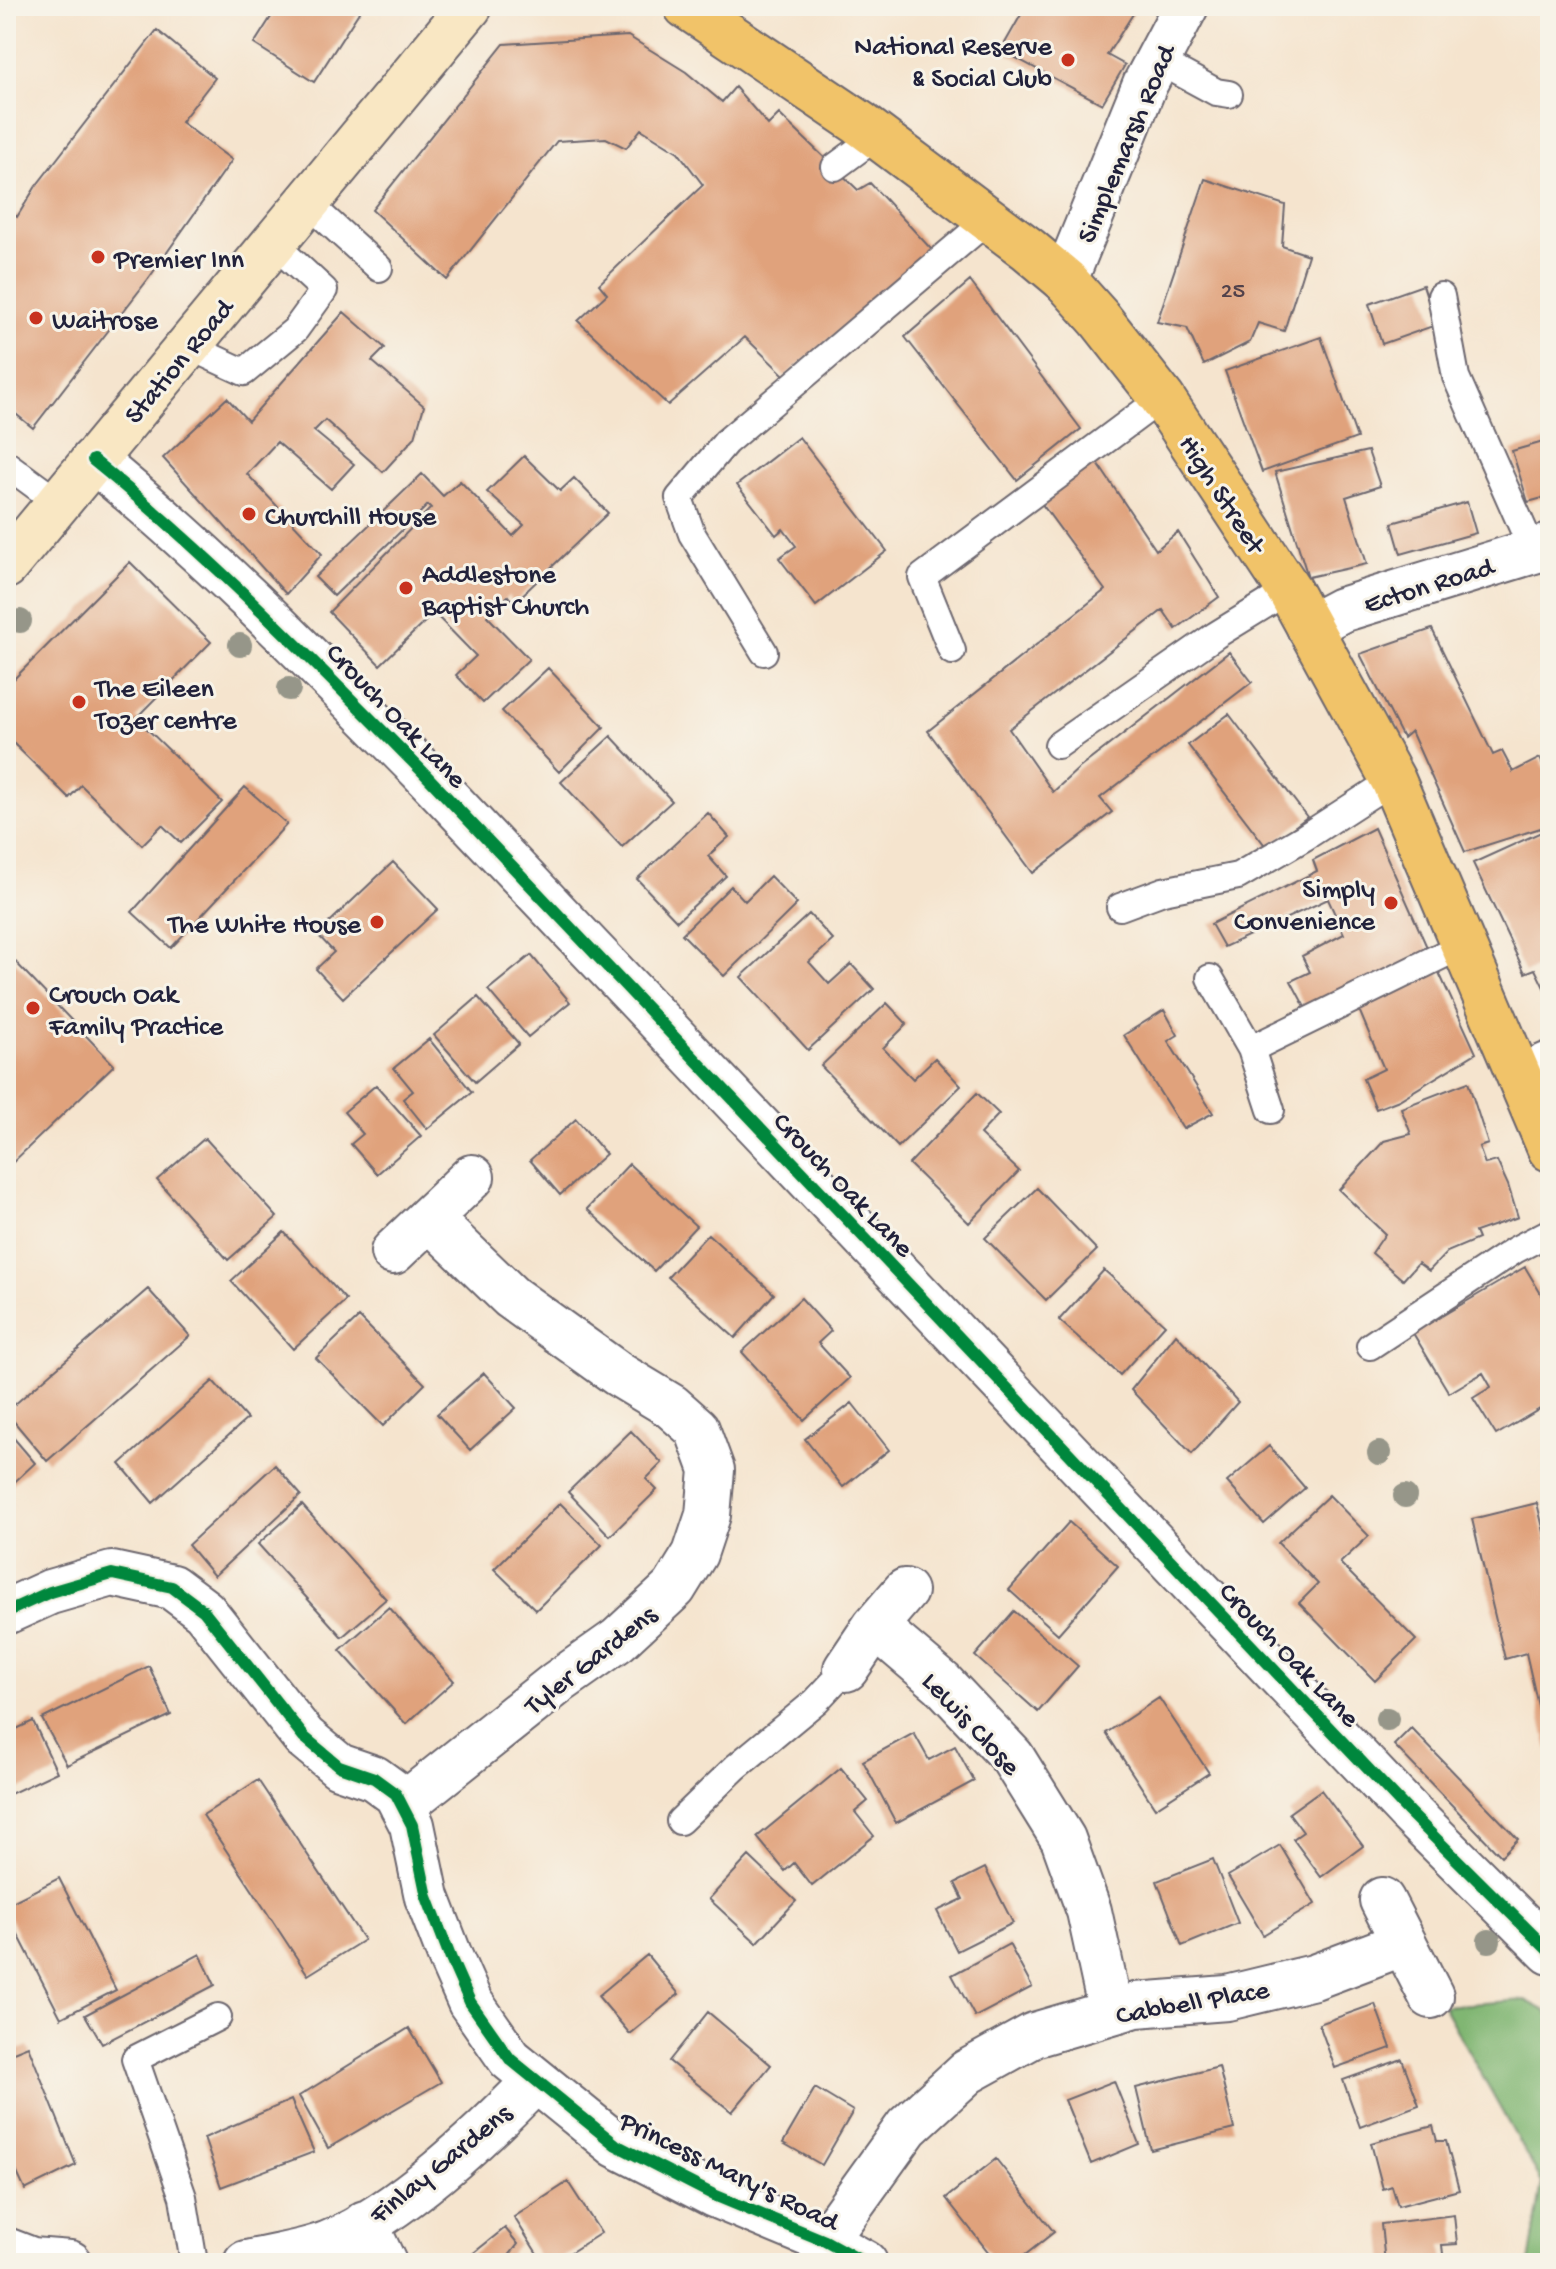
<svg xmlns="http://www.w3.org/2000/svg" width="1556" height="2269" viewBox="0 0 1556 2269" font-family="'Gochi Hand',sans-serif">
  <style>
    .forest { fill: #80b672; stroke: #516c56; stroke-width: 2 }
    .building { fill: #e0a27b }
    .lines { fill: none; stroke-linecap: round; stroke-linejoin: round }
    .service-casing { stroke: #6c666e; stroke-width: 30 }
    .minor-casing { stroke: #6c666e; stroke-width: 48 }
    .secondary-casing { stroke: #6c666e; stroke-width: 48 }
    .primary-casing { stroke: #6c666e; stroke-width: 48 }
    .service { stroke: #fff; stroke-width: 26 }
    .minor { stroke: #fff; stroke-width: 44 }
    .secondary { stroke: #f9e7c3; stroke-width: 44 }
    .primary { stroke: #f1c369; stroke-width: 44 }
    .cycleway-casing { stroke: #f7f3e8; stroke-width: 17 }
    .cycleway { stroke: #00873e; stroke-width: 12 }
    .tree { fill: #969689 }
    .poi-dot { fill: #c8321e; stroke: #f7f3e8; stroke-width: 3 }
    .labels { text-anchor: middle; stroke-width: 6; stroke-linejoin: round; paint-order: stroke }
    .number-label { font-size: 24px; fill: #52424b }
    .poi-label { font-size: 28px; fill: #22223b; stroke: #f7f3e8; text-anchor: start }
    .street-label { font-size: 28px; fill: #22223b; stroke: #f7f3e8 }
  </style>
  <rect width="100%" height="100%" fill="#f7f3e8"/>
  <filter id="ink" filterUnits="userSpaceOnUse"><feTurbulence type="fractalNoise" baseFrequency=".0125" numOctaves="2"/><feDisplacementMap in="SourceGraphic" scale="16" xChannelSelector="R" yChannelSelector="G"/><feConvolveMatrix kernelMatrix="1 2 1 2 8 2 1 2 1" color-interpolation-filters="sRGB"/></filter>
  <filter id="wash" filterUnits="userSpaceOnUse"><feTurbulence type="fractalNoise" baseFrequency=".006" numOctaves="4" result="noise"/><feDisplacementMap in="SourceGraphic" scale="32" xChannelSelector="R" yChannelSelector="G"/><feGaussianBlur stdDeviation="1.8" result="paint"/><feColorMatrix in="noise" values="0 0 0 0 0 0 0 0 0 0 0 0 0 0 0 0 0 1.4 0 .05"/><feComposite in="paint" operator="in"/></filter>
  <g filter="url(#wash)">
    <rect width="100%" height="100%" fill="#f5e4ce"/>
    <path class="forest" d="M1525 2000 1544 2010 1550 2017V2263H1529L1542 2183 1443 2006Z"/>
    <g id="blocks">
      <path class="building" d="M278 6H363L314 82 254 44Z
        M1026 6H1138L1107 55 1125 65 1102 104 1001 50Z
        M157 30 215 78 181 122 232 160 149 278 33 428 6 406V208L17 217 36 186Z
        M628 36 686 72 722 102 735 87 768 125 779 114 858 190 870 183 932 250 916 267 785 376 745 337 668 405 578 321 607 294 599 284 703 185 678 152 641 129 626 148 606 138 557 141 447 280 372 210 504 44Z
        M1205 179 1285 205 1282 246 1308 255 1284 331 1258 323 1250 342 1204 365 1187 328 1157 322Z
        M970 281 1081 429 1017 480 905 337Z
        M1423 285 1436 325 1382 344 1369 304Z
        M344 312 385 348 372 361 424 406 415 437 383 472 325 420 314 431 354 464 331 489 277 442 247 474 322 554 286 594 163 458 227 398 248 421Z
        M1321 337 1357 438 1262 472 1225 371Z
        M799 437 887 551 816 606 779 558 796 546 783 529 776 535 737 485Z
        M1550 440V496L1528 502 1512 451Z
        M1368 451 1380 486 1346 497 1367 564 1308 577 1275 472Z
        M1092 455 1156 550 1178 532 1219 597 1176 629 1163 610 1009 729 1053 792 1078 769 1229 652 1252 682 1100 798 1112 812 1033 873 928 731 1105 590 1036 496Z
        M524 456 560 491 574 478 608 513 514 603 508 596 487 616 529 659 483 703 456 675 476 656 434 613 380 665 329 612 431 508 428 505 334 596 315 577 422 474 443 496 460 481 513 536 524 525 487 492Z
        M1467 502 1476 533 1401 554 1392 523Z
        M130 562 211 642 136 718 222 802 181 843 162 825 142 845 81 785 69 798 6 736V687Z
        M1432 629 1493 755 1502 751 1513 772 1540 758 1550 780V825L1465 852 1411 731 1403 738 1360 654Z
        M548 668 604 727 559 772 502 711Z
        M1229 714 1307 817 1267 848 1188 745Z
        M611 736 672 801 622 847 561 782Z
        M245 787 287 824 171 948 132 912Z
        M708 813 729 837 708 856 726 876 677 921 637 879Z
        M1374 828 1430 954 1307 1011 1291 981 1310 972 1302 956 1344 934 1328 899 1224 947 1211 924 1317 871 1313 860Z
        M1550 828V1000L1535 969 1525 973 1473 863Z
        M393 862 438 909 343 998 316 969 334 952 317 934Z
        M770 876 797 904 724 976 682 934 731 886 745 901Z
        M809 914 833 940 809 962 829 984 851 964 874 989 808 1050 741 977Z
        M6 952 114 1065 6 1169Z
        M531 955 570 1002 528 1037 488 990Z
        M1436 966 1476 1053 1399 1100 1376 1109 1363 1079 1384 1069 1357 1005Z
        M478 997 519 1044 475 1082 434 1035Z
        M887 1003 907 1024 883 1048 913 1079 935 1058 961 1086 898 1147 821 1066Z
        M1164 1010 1178 1035 1168 1041 1213 1113 1183 1129 1124 1035Z
        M429 1039 472 1092 427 1129 403 1099 413 1091 394 1068Z
        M1468 1082 1488 1144 1479 1147 1485 1164 1497 1161 1508 1185 1518 1217 1475 1232 1478 1239 1447 1252 1429 1271 1418 1263 1403 1280 1372 1253 1385 1234 1339 1190 1384 1141 1411 1134 1401 1108Z
        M376 1085 421 1136 377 1174 351 1144 363 1134 344 1112Z
        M977 1093 999 1114 980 1134 1019 1171 969 1223 909 1164Z
        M576 1119 606 1154 560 1195 530 1160Z
        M205 1138 277 1217 228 1260 157 1180Z
        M629 1164 696 1226 654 1271 587 1209Z
        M1037 1188 1097 1250 1046 1300 985 1238Z
        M284 1232 346 1300 293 1349 231 1281Z
        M708 1234 774 1294 735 1338 668 1277Z
        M1525 1267 1550 1309V1403L1496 1435 1473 1398 1491 1387 1483 1373 1449 1393 1413 1333Z
        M1104 1270 1165 1325 1120 1375 1059 1320Z
        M148 1289 190 1336 47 1461 6 1412Z
        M801 1298 831 1331 818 1343 850 1378 804 1420 742 1352Z
        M359 1317 425 1384 383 1426 316 1358Z
        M1176 1334 1238 1402 1192 1454 1131 1390Z
        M484 1373 516 1408 470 1450 437 1414Z
        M213 1381 247 1419 153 1503 120 1464Z
        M852 1403 889 1450 843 1487 805 1439Z
        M6 1429 35 1463 6 1490Z
        M631 1431 662 1463 646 1479 657 1490 610 1536 568 1492Z
        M1269 1446 1305 1488 1264 1524 1227 1482Z
        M275 1465 301 1495 214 1576 188 1545Z
        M1329 1495 1369 1536 1340 1563 1416 1640 1375 1681 1299 1603 1318 1584 1278 1543Z
        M560 1503 602 1545 536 1610 494 1569Z
        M1537 1503 1550 1557 1549 1754 1526 1653 1505 1659 1472 1519Z
        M302 1505 386 1599 342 1637 258 1544Z
        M1069 1522 1118 1566 1058 1634 1009 1590Z
        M389 1607 454 1681 406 1724 340 1650Z
        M1014 1611 1078 1666 1038 1712 975 1656Z
        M149 1666 171 1715 67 1765 42 1719Z
        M1159 1698 1209 1773 1155 1808 1106 1733Z
        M33 1721 57 1772 6 1796V1734Z
        M1411 1728 1518 1839 1501 1856 1394 1745Z
        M914 1733 929 1760 955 1746 974 1781 896 1823 863 1761Z
        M841 1768 868 1801 855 1812 874 1836 812 1886 794 1863 785 1871 757 1837Z
        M258 1780 364 1940 308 1975 203 1815Z
        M1321 1790 1363 1846 1321 1877 1293 1839 1303 1832 1289 1813Z
        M1280 1845 1315 1904 1263 1935 1228 1876Z
        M749 1856 796 1901 757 1943 709 1899Z
        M1213 1859 1238 1923 1182 1946 1157 1881Z
        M985 1868 1013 1923 957 1951 937 1911 963 1899 955 1883Z
        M59 1878 116 1990 61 2018 6 1911V1905Z
        M1009 1944 1032 1987 975 2017 952 1975Z
        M200 1954 215 1985 102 2044 85 2015Z
        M647 1955 679 1994 630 2034 598 1996Z
        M1375 2004 1391 2048 1335 2068 1319 2024Z
        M708 2012 771 2065 732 2112 669 2061Z
        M409 2028 441 2082 328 2148 299 2096Z
        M28 2046 76 2165 25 2190 6 2149V2055Z
        M1402 2059 1419 2105 1360 2127 1343 2080Z
        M1219 2067 1234 2129 1151 2150 1136 2088Z
        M1114 2081 1139 2144 1091 2164 1065 2100Z
        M815 2088 853 2111 822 2165 783 2143Z
        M291 2100 314 2152 221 2187 204 2138Z
        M1433 2126 1437 2141H1446L1459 2190 1398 2206 1392 2186 1383 2189 1371 2143Z
        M996 2159 1054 2232 1015 2263H997L946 2198Z
        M568 2182 601 2233 554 2263H543L514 2217Z
        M1454 2215 1457 2244 1442 2245 1444 2263H1385L1381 2224Z
        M505 2228 518 2244 508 2257 513 2263H461Z"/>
    </g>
  </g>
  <g filter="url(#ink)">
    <use href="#blocks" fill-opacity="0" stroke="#6c666e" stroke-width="2"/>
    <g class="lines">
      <g class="service-casing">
        <path id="service" d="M1157 60 1216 92 1229 94
          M835 167 877 136
          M308 203 379 268
          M1441 296 1456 377 1533 551
          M188 346 244 372 295 330 324 290 274 244
          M6 464 59 503
          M952 651 922 577 1162 398
          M764 652 692 534 679 498 726 442 989 219
          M1058 745 1216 635 1289 590
          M1120 907 1163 891 1238 876 1305 837 1393 780
          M1210 978 1251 1049 1271 1110
          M1251 1049 1463 945
          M1370 1346 1515 1250 1550 1232
          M680 1821 736 1767 816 1701 846 1669
          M194 2263 183 2197 135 2059 218 2017"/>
      </g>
      <g class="minor-casing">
        <path id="minor" d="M1065 280 1145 84 1186 6
          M93 460C210 555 315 663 421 770L1409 1812 1550 1952
          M1309 627 1341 610 1550 546
          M1521 1077 1550 1064
          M393 1252 472 1177
          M6 1612 50 1592 112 1574 172 1587 204 1611 304 1737 339 1766 374 1778 396 1794 412 1825 427 1897 451 1959 470 2002 510 2059 616 2145 714 2195 825 2241 865 2263
          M875 1626 942 1683 1012 1757 1063 1839 1089 1911 1111 2012
          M846 1669 875 1626 905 1591
          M402 1806 557 1683 618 1640 674 1588 695 1554 708 1515 712 1470 697 1429 671 1406 618 1374 511 1297 429 1218
          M1382 1900 1431 1996
          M365 2223 384 2263
          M825 2241 907 2127 967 2072 1034 2035 1136 2005 1227 1998 1314 1977 1404 1943
          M6 2250 32 2260 70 2263
          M246 2263C273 2257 304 2253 329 2243 402 2212 480 2137 535 2081"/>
      </g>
      <g class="secondary-casing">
        <path id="secondary" d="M6 566 470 6"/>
      </g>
      <g class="primary-casing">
        <path id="primary" d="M686 6 861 124 1028 249 1065 280 1099 318 1162 398 1289 590 1393 780 1550 1149"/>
      </g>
      <use href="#service" class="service"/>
      <use href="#minor" class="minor"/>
      <use href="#secondary" class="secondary"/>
      <use href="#primary" class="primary"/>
      <g class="cycleway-casing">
        <path id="cycleway" d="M93 460C210 555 315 663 421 770L1409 1812 1550 1952
          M6 1612 50 1592 112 1574 172 1587 204 1611 304 1737 339 1766 374 1778 396 1794 412 1825 427 1897 451 1959 470 2002 510 2059 616 2145 714 2195 825 2241 865 2263"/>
      </g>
      <use href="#cycleway" class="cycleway"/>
    </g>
    <g class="tree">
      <circle cx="20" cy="621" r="12"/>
      <circle cx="240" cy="645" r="12"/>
      <circle cx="289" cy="689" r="12"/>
      <circle cx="1379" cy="1453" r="12"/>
      <circle cx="1405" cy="1496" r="12"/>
      <circle cx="1387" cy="1719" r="12"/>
      <circle cx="1489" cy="1941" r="12"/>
    </g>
  </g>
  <g class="poi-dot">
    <circle cx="1068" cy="60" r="8"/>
    <circle cx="98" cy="257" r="8"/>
    <circle cx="36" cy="318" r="8"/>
    <circle cx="249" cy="514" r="8"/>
    <circle cx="406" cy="588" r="8"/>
    <circle cx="79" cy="702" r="8"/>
    <circle cx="1391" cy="903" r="8"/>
    <circle cx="377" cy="922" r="8"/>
    <circle cx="33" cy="1008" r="8"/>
  </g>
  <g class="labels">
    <g class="number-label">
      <text x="1233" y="297">25</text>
    </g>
    <g class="poi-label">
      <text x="1052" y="54" text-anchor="end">National Reserve<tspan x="1052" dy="32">&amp; Social Club</tspan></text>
      <text x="114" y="267">Premier Inn</text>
      <text x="52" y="328">Waitrose</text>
      <text x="265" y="524">Churchill House</text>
      <text x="422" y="582">Addlestone<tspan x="422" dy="32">Baptist Church</tspan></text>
      <text x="95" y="696">The Eileen<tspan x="95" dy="32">Tozer centre</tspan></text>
      <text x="1375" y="897" text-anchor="end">Simply<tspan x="1375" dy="32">Convenience</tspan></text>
      <text x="361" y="932" text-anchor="end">The White House</text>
      <text x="49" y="1002">Crouch Oak<tspan x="49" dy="32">Family Practice</tspan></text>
    </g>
    <g class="street-label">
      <text transform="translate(1124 143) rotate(-67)" y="10">Simplemarsh Road</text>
      <text transform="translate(177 360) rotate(-50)" y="10">Station Road</text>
      <text transform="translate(1224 493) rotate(57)" y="10">High Street</text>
      <text transform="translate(1428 583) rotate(-17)" y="10">Ecton Road</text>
      <text transform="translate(398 714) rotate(46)" y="10">Crouch Oak Lane</text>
      <text transform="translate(845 1183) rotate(46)" y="10">Crouch Oak Lane</text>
      <text transform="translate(1291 1653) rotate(46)" y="10">Crouch Oak Lane</text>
      <text transform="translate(589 1658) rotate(-38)" y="10">Tyler Gardens</text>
      <text transform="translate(973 1722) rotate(47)" y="10">Lewis Close</text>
      <text transform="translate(1192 2000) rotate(-10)" y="10">Cabbell Place</text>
      <text transform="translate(439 2162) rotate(-39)" y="10">Finlay Gardens</text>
      <text transform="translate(730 2169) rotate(26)" y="10">Princess Mary's Road</text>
    </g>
  </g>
  <rect width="1556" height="2269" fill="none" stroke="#f7f3e8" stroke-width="32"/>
</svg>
